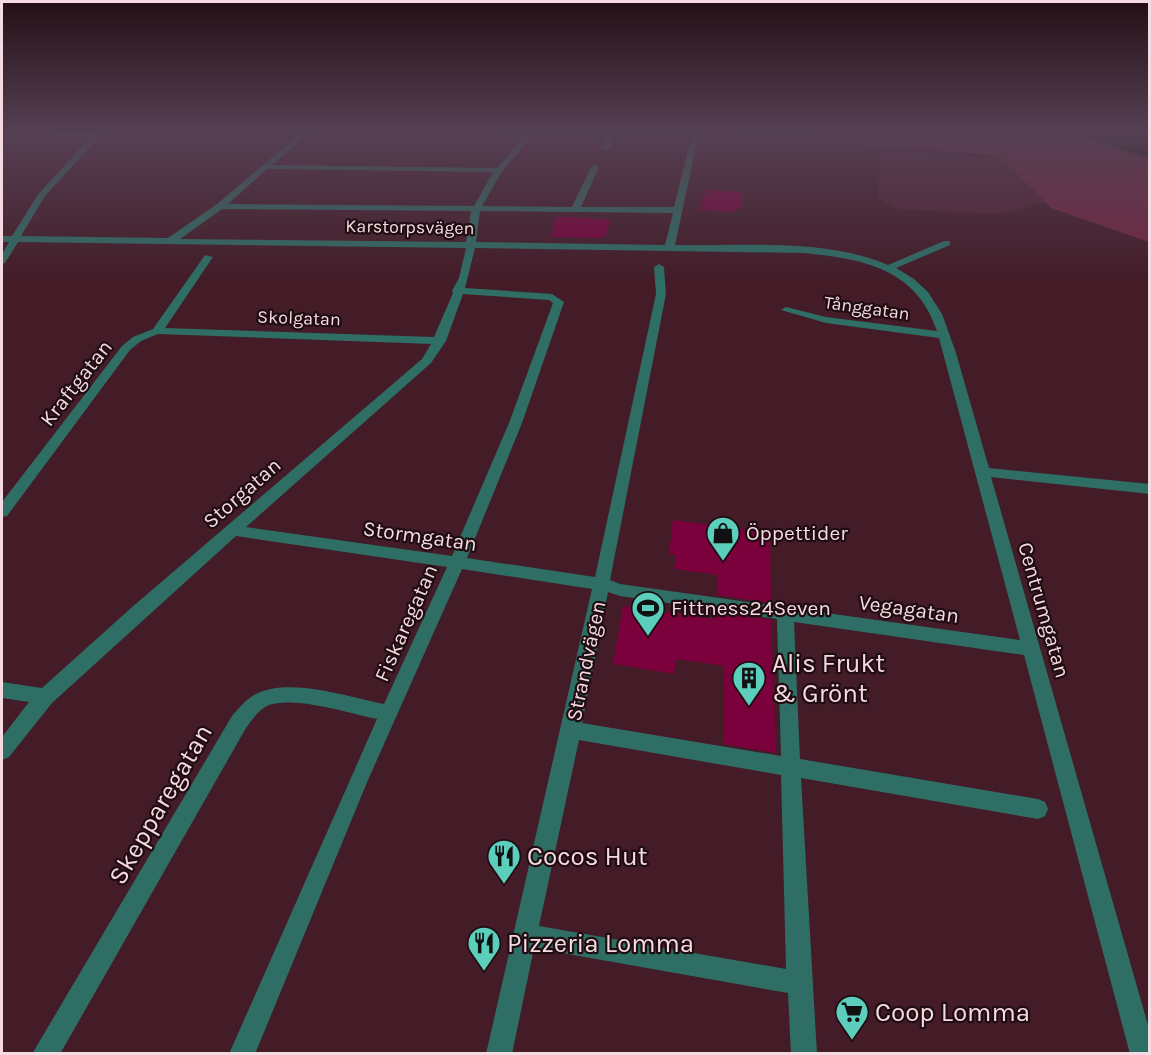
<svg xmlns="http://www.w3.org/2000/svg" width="1151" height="1055" viewBox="0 0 1151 1055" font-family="Karla,sans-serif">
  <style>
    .built { fill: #512333 }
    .green { fill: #732741 }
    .water { fill: #111606 }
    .building { fill: #7a013b }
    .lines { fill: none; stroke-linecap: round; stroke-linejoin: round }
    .minor { fill: #2e6e64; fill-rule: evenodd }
    .labels { text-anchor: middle; stroke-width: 4.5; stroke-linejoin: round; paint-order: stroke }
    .far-street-label { font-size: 18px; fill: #f6dae1; stroke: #1f0d12 }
    .street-label { font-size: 21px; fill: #f6dae1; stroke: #1f0d12 }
    .poi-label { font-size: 21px; fill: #f6dae1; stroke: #1f0d12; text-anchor: start }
    .near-poi-label { font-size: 26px; fill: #f6dae1; stroke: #1f0d12; text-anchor: start }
    .near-street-label { font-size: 26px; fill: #f6dae1; stroke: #1f0d12 }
  </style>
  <rect width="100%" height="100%" fill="#431c28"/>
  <path class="built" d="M879 148 1015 160 1056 202 1035 203 1011 212 995 214 899 209 879 199Z"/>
  <path class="green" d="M824 132H1069L1149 160V242L1051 208 1000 156 824 141Z"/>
  <path class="water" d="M1073 132H1149V158Z"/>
  <path class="building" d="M708 190 742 192 741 209H736V212L700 210 703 194H707Z
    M555 217H571L611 220 604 238 552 237Z
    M673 520 770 533 771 603 717 595 718 575 674 569 676 555 669 554Z
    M623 606 715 619 716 612 771 620 776 753 723 744 724 666 676 659 674 674 613 664Z"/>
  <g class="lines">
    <path class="minor" d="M51 132H104L45 196 21 236 168 238 217 204 302 132H310L272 165 497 168 526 134H504L501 132H699L675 245C741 246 826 238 888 265L944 241H950V245L896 268 914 279 928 292 942 314 956 353 989 468 1150 484V494L991 477 1150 1032V1054H1130L1024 655 794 622 800 759 1038 799 1045 802 1048 809 1045 816 1038 819 801 778 817 1054H791L788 993 534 948 512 1054H486L592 589 462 569 368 780 255 1054H229L377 719C348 713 297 696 269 705 259 709 252 720 246 728L60 1054H32L232 716C239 708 246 699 256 694 291 677 347 697 384 704L447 567 236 536 52 703 9 757 2 760V737L29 702 2 698V682L42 688 131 608 422 359 431 344 158 334 141 341 130 350 7 516 2 517V502L122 346 133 337 153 329 205 255 213 257 165 328 434 337 453 293 452 291 459 278 466 248 18 242 5 263 2 264V254L9 242H2V236H12L39 193 91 137 55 136ZM534 134H607L602 148 606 150 610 148 614 134H692L674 207H581L599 167 595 165 591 167 572 207 482 206 503 170ZM267 169 493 172 474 206 228 204ZM222 209 471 211 466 242 180 239ZM480 211 673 213 665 245 476 242ZM475 248 804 253C863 259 916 268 937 331L826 317 786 307 781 310 826 323 939 338 1020 640 620 584 610 580 666 294 664 267 659 264 654 267 656 294 595 577 467 558 522 423 564 302 552 294 465 288ZM463 294 549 300 553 303 509 423 452 556 246 527 431 363 446 341ZM608 592 620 596 777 619 781 756 582 723ZM579 740 781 775 786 969 539 926Z
      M746 132H812L808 134H750Z"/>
  </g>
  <linearGradient id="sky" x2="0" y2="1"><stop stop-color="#250f16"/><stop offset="0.47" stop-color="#554053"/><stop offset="1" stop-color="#554053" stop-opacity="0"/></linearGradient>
  <rect width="1151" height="280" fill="url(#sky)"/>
  <defs>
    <g id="shop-pin" transform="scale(1.725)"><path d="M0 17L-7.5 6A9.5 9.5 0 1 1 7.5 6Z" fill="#5bcebc" stroke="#1f0d12"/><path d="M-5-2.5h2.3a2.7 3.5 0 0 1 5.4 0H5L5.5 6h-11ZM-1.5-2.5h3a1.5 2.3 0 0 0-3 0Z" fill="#111"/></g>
    <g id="stadium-pin" transform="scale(1.725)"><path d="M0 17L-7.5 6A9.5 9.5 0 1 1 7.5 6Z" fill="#5bcebc" stroke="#1f0d12"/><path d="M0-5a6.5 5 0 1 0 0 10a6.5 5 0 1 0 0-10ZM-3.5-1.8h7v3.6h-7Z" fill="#111"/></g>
    <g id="building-pin" transform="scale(1.725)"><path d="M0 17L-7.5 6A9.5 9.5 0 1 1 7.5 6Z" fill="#5bcebc" stroke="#1f0d12"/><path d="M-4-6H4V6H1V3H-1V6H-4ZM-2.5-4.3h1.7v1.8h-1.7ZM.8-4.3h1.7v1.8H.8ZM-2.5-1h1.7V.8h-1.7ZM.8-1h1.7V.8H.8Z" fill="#111"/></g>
    <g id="restaurant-pin" transform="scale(1.725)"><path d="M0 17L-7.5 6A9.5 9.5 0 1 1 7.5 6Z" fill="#5bcebc" stroke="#1f0d12"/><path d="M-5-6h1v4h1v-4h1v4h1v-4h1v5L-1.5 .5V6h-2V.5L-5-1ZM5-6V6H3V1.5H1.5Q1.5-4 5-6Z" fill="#111"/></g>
    <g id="supermarket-pin" transform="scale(1.725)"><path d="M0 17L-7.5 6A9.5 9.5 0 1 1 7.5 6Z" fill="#5bcebc" stroke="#1f0d12"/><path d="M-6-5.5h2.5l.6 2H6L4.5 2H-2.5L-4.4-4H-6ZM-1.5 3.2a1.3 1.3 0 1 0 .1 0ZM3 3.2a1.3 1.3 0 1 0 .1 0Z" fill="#111"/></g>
  </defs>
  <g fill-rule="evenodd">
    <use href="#shop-pin" x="723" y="533"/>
    <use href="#stadium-pin" x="648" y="608"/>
    <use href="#building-pin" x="749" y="678"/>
    <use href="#restaurant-pin" x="504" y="856"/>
    <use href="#restaurant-pin" x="484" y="943"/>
    <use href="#supermarket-pin" x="852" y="1012"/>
  </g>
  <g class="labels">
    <g class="far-street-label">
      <text transform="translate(410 227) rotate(1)" y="6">Karstorpsvägen</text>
      <text transform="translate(867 308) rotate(8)" y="6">Tånggatan</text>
      <text transform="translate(299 318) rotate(2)" y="6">Skolgatan</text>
    </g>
    <g class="street-label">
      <text transform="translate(76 383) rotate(-52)" y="7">Kraftgatan</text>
      <text transform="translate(242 493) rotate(-41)" y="7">Storgatan</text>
      <text transform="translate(420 536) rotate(8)" y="7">Stormgatan</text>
      <text transform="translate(909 609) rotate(8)" y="7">Vegagatan</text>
      <text transform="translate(1044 610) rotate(74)" y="7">Centrumgatan</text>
      <text transform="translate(406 623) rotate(-66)" y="7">Fiskaregatan</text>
      <text transform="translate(586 661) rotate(-78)" y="7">Strandvägen</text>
    </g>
    <g class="poi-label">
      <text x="746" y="540">Öppettider</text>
      <text x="671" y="615">Fittness24Seven</text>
    </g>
    <g class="near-poi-label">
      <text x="772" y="672">Alis Frukt<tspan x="772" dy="30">&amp; Grönt</tspan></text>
      <text x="527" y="865">Cocos Hut</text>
      <text x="507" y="952">Pizzeria Lomma</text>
      <text x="875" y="1021">Coop Lomma</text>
    </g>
    <g class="near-street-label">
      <text transform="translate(160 804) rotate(-60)" y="9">Skepparegatan</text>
    </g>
  </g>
  <rect width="1151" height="1055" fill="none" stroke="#f6dae1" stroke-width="6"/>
</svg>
